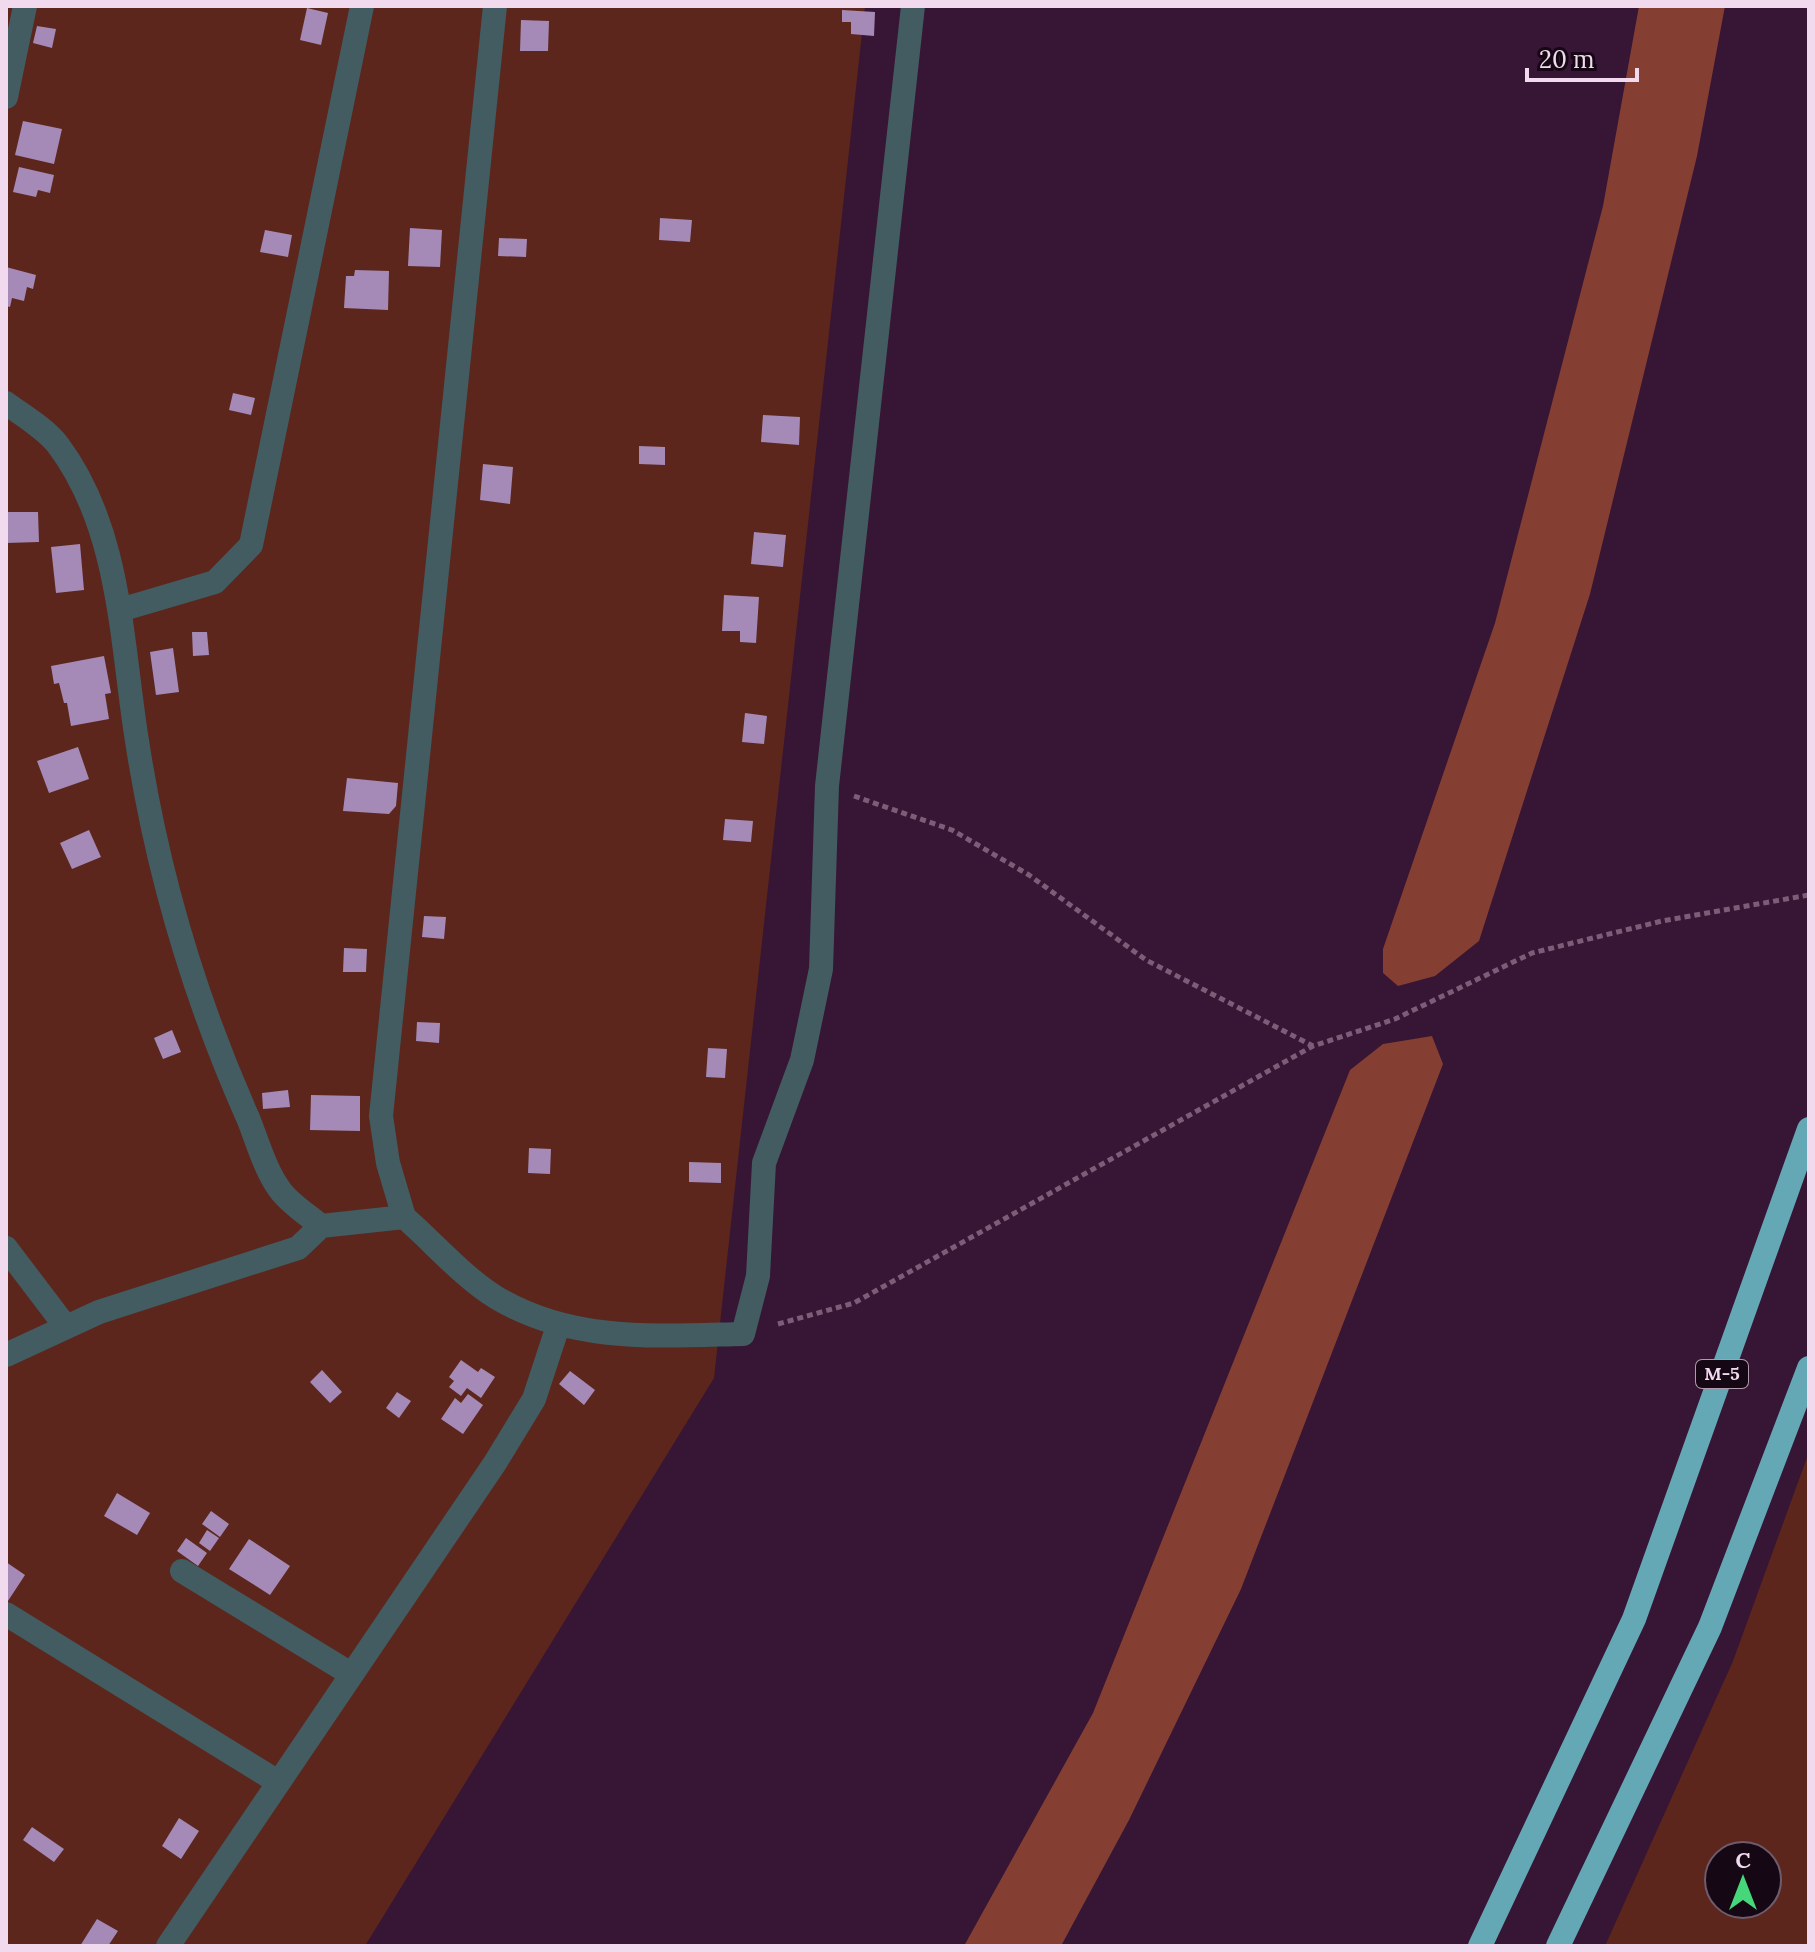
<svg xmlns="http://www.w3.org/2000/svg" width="1815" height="1952" viewBox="0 0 1815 1952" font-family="Lora,serif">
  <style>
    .green { fill: #5c261d; fill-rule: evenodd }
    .forest { fill: #843f32 }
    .building { fill: #a58ab7 }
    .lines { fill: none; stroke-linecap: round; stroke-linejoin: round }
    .path { stroke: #7b5d78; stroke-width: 5; stroke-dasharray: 6 4; stroke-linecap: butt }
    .minor { stroke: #425c61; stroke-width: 24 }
    .highway { stroke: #64a8b6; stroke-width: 24 }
    .labels { text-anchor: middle; stroke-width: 8; stroke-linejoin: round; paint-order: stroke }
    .shield { fill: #160714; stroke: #af9bac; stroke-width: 2 }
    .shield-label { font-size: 18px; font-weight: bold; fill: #f1daed }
  </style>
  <rect width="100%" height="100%" fill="#371534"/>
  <path class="green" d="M6 6H865L714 1378 365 1946H6Z
    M1809 1452V1941L1806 1946H1605L1733 1661ZM1719 1856H1767V1904H1719Z"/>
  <path class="forest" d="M1639 6H1725L1697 156 1590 594 1479 941 1435 976 1398 986 1383 973V949L1495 623 1603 206Z
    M1432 1036 1443 1064 1241 1589 1129 1820 1061 1946H964L1093 1713 1350 1070 1383 1044Z"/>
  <path class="building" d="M307 8 328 13 321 45 300 40Z
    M842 10 875 12 874 36 851 34V22H842Z
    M521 20 549 21 548 51H520Z
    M37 26 56 29 52 48 33 43Z
    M23 121 62 129 54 164 15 155Z
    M19 167 54 175 50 193 38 190 36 197 13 192Z
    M660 218 692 220 690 242 659 240Z
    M410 228 442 230 440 267 408 266Z
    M265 230 292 235 288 257 260 252Z
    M499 238 527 239 526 257 498 256Z
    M6 267 36 275 33 289 27 287 24 301 12 298 10 307 6 306Z
    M355 270 389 271 388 310 344 308 346 276H354Z
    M233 393 255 398 251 415 229 410Z
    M763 415 800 417 799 445 761 442Z
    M639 446 665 447V465L639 464Z
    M483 464 513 467 510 504 480 500Z
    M6 512H38L39 542 6 543Z
    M754 532 786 535 783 567 751 564Z
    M80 544 84 590 56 593 51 547Z
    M724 595 759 597 756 643 740 642V631H722Z
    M192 632H207L209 655 193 656Z
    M173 648 179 692 156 695 150 652Z
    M104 656 111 693 105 694 109 719 71 726 67 703H64L59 683 54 684 51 666Z
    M745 713 767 716 764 744 742 742Z
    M78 747 89 779 49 793 37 761Z
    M347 778 398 783 396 806 389 814 343 811Z
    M725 819 753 821 751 842 723 840Z
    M89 830 101 857 72 869 60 843Z
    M424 916 446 917 444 939 422 937Z
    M344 948 367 949 366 972H343Z
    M417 1022 440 1023 439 1043 416 1041Z
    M172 1030 181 1052 163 1059 154 1038Z
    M708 1048 727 1049 725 1078 706 1077Z
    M288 1090 290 1107 263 1109 262 1093Z
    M311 1095 360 1096V1131L310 1130Z
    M529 1148 551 1149 550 1174 528 1173Z
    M689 1162 721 1163V1183L689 1182Z
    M461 1360 478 1372 481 1368 495 1377 481 1398 467 1388 461 1396 449 1387 454 1381 449 1377Z
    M322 1370 342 1392 330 1403 310 1382Z
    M570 1371 595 1390 584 1405 559 1384Z
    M397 1392 411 1401 399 1418 386 1408Z
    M468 1394 483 1405 463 1434 441 1419 455 1398 461 1403Z
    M117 1493 150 1513 137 1535 104 1516Z
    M211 1511 229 1524 220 1537 202 1524Z
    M207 1530 219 1538 210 1551 199 1543Z
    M186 1538 207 1553 198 1566 177 1551Z
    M249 1539 290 1566 270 1595 229 1569Z
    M6 1562 25 1575 6 1604Z
    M179 1818 199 1831 181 1859 162 1846Z
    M32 1827 64 1849 54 1862 23 1840Z
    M97 1919 118 1931 108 1946H80Z"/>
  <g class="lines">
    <path class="path" d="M854 796 952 830 1029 875 1146 960 1313 1046
      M778 1324 854 1303 1313 1046 1395 1019 1532 953 1662 921 1809 895"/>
    <path class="minor" d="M6 97 25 6
      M6 403C22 415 45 428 58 445 121 529 121 641 137 741 157 871 194 997 248 1118 257 1140 265 1170 280 1190 289 1203 308 1215 321 1226
      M120 610 215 582 251 545 362 6
      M404 1217 388 1163 381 1116 495 6
      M6 1248 66 1327
      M6 1355 99 1312 298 1248 321 1226 404 1217C432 1241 465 1279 497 1298 573 1343 657 1336 743 1334L758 1276 764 1163 802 1060 821 969 827 786 913 6
      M182 1571 351 1674
      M6 1614 278 1782
      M168 1946 495 1463 534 1399 558 1326"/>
    <path class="highway" d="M1480 1946 1634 1619 1809 1129
      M1558 1946 1710 1627 1809 1368"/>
  </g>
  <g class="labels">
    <rect class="shield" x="1696" y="1360" width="52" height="28" rx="6"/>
    <g class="shield-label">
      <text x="1722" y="1380">М-5</text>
    </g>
  </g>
  <rect width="1815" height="1952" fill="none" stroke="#f1daed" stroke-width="16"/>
  <g transform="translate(1743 1880)"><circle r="38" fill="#160714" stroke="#6e5b6b" stroke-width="2"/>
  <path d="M0-6L14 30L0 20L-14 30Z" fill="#45d77a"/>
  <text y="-12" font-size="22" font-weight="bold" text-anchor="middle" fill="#f1daed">С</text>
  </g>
  <path d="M1527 68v12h110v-12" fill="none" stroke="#f1daed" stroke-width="4"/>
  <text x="1539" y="68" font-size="24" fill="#f1daed" stroke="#160714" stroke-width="6" paint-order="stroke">20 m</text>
</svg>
